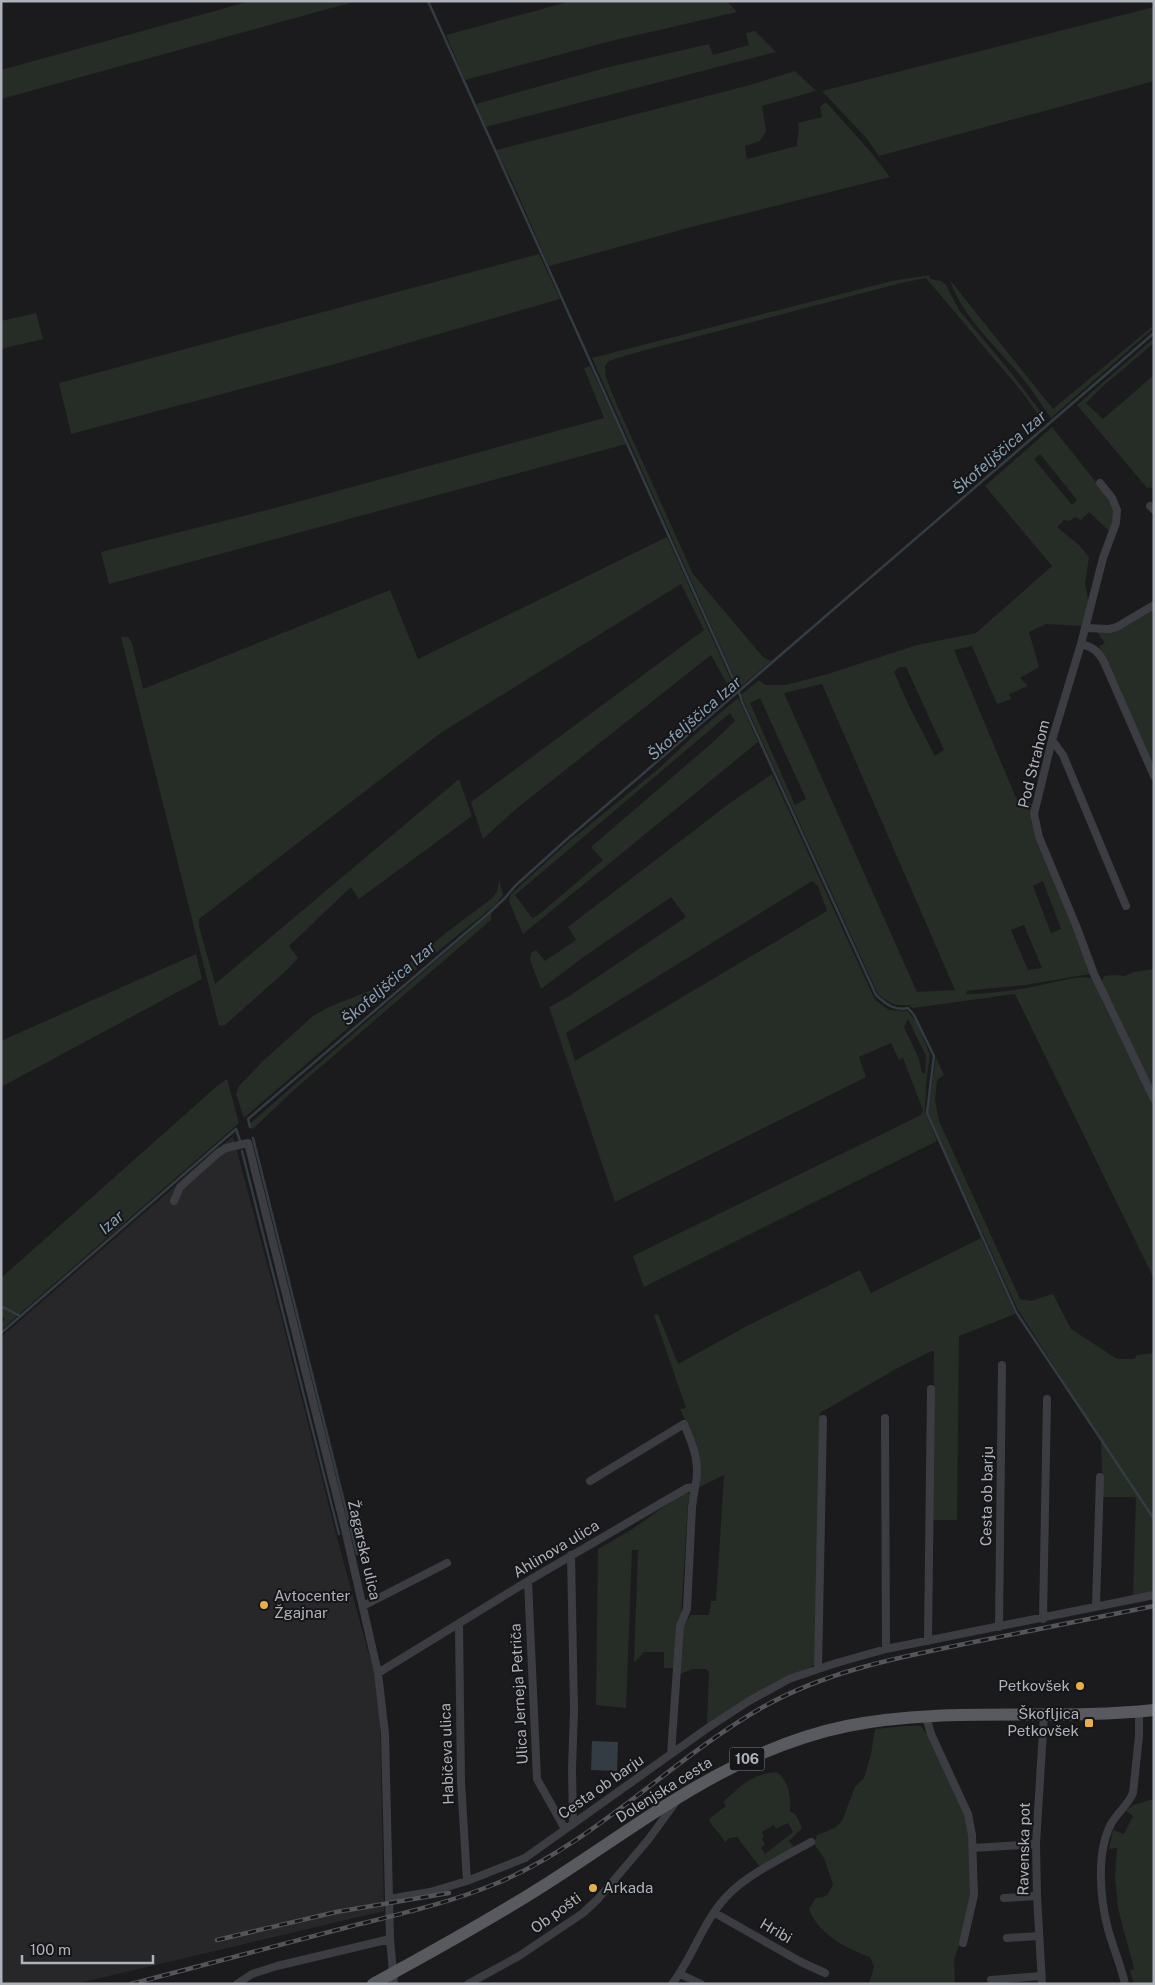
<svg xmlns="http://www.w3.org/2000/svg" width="1155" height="1985" viewBox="0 0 1155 1985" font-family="'Public Sans',sans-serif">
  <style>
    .built { fill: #27272a }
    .green { fill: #252d26; fill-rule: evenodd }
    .water { fill: #333c42 }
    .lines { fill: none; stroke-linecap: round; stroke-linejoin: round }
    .stream { stroke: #333c42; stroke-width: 2.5 }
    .street { stroke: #3c3d42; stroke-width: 8 }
    .primary { stroke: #585a60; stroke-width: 12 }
    .rail-casing { stroke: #53555a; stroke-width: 4.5 }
    .rail { stroke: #161618; stroke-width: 2.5; stroke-dasharray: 8; stroke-linecap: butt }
    .poi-dot { fill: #e7af49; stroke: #161618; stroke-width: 2 }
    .labels { text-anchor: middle; stroke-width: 4; stroke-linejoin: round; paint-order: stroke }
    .shield { fill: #161618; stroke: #80838a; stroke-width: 1 }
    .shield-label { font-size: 14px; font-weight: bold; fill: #aeb2bb }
    .street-label { font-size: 15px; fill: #aeb2bb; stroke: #161618 }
    .poi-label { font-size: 15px; fill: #aeb2bb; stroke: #161618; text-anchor: start }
    .water-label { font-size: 16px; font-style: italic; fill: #88a0b3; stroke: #161618 }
  </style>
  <rect width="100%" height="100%" fill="#1b1b1d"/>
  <path class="built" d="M233 1136 278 1304 336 1534 375 1677 380 1718 384 1911 75 1984H1V1337Z"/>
  <path class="green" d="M251 1H357L1 99V70Z
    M572 1H727L737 12 607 42 465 80 446 35Z
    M1154 7V81L879 156 867 139 822 91Z
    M755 31 776 52 486 127 476 104 609 67 709 44 713 55 749 45 746 33Z
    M795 71 816 91 762 106 766 131 760 141 745 146 747 159 797 146C797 136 800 134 798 123L822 117 820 107 826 102 870 151 890 177 699 225 549 266 512 181 496 150 750 85Z
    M539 254 560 299 335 364 71 434 59 383Z
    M929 275 930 279 941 281 946 285 959 310 1012 374 1047 420 1044 423 1022 392 926 278 901 283 627 355 609 361 605 366 606 378 617 405 693 574 763 657 771 661 739 688 592 358 892 281Z
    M950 280 1053 409 1154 325V328L1051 418C1040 403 1031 388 1019 374 994 344 963 318 950 280Z
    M36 313 43 339 1 349V321Z
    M1154 338V343L1102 387 1086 403 1103 419 1154 375V490L1150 487 1148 489 1077 405Z
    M590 366 626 444 109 584 101 552 290 504 604 418 584 368Z
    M1052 427 1099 486 1115 511 1110 532 1089 512 1081 520 1075 517 1070 521 1064 520 1057 527 1079 545 1089 557 1085 584 1089 605 1083 626 1046 624 1029 632 1039 667 1020 678 1028 686 1009 694 1011 699 997 704 972 646 954 650 1019 805 1027 802 1032 804 1031 820 1035 838 1091 972 1090 974 1025 985 973 990 967 991 966 994C987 994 1011 991 1032 987 1046 985 1082 973 1094 979L1103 1003 1154 1106V1279L1015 994 913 1008 909 1005C893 1006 891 1004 878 994L741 695 759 680 765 685H786L828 674 917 645 976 633 1052 566 985 486ZM1040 454 1077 500 1072 505 1034 459ZM899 667H906L944 750 935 756 910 708 894 672ZM822 684 955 990 917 992 784 693ZM760 698 806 799 795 805 750 703ZM1043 881 1061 929 1051 933 1033 886ZM1024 925 1042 968 1028 970 1011 930Z
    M667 537 736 691 732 693 711 655 516 809 483 839 471 802 704 630 681 584 442 732 199 919V926L215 984 459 779 472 816 359 899 351 887 289 946 298 958 289 968 225 1025 219 1026 121 637H128L132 643 143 689 390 590 418 659Z
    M1154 609V768L1117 682 1099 646 1105 643 1097 632 1120 630Z
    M738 698 758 742 523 934 509 901 511 894 567 843 656 771 701 729ZM730 713 735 721 712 743 591 847 603 860 537 916 532 918 515 895Z
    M772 774 875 1000 889 1010 908 1011 917 1023 930 1055 926 1084 925 1112 937 1141 644 1287 633 1256 921 1115 923 1110 903 1058 899 1060 891 1043 859 1057 866 1077 615 1202 549 1007 568 997 686 917 671 897 585 956 541 989 530 960 531 953 536 950 545 961 576 940 568 927 730 803ZM812 881 818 886 827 911 575 1061 566 1033ZM908 1019 926 1056 925 1074 922 1073 919 1059 904 1027Z
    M499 880 503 895 494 906 428 959 244 1118 236 1094 239 1086 263 1061 313 1016 329 1007 382 986 447 932 491 899 497 892Z
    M491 913V920L295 1089 253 1129 247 1126Z
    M196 954 202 979 1 1087V1041Z
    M1154 969V1092L1101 983 1104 976 1115 975 1125 976 1134 972Z
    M936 1058 944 1075 937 1080 935 1100 939 1121 1020 1299 1031 1301 1053 1294 1071 1329 1117 1359H1134L1137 1355 1154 1353V1592L1133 1597 1136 1498 1134 1497H1103L1101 1440 1017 1308 928 1113Z
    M227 1079 239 1123 1 1330V1325L5 1318 1 1316V1278L216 1087Z
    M981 1238 1015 1314 959 1336 957 1520H932L934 1351H932L894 1370 820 1413 815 1662 813 1666 786 1677 707 1724 709 1672 706 1669H693L680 1674 683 1626 691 1615H709L711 1601H716L724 1475 698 1488 691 1433 680 1409 686 1408 654 1315 658 1314 678 1364 745 1327 860 1270 871 1293Z
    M688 1492 691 1495 688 1502 681 1617 674 1668H664V1652H644L634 1663 638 1550H632L626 1708 596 1705 598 1549 631 1530 679 1496Z
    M358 1508 365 1530 359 1534 354 1535 349 1512Z
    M906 1726H921L937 1750 968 1817 971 1898 966 1925 954 1960 955 1984H869L874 1967 870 1957C847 1949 818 1934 809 1909L816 1898C827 1898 829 1893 833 1884L824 1858 814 1844 817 1835 835 1828 842 1821 855 1787 864 1778 871 1754 875 1729Z
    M776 1772C789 1780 791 1797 790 1811L796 1815 802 1828 789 1841 794 1847 760 1867 737 1837 729 1838 725 1842C720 1833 711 1826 709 1819L726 1806 723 1802C741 1786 751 1774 776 1772ZM788 1823 793 1832 765 1854 761 1848 765 1844 762 1839 764 1836 762 1832 774 1825 776 1829Z
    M1152 1793H1154V1984H1134L1130 1971 1134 1969 1118 1908 1115 1876 1117 1848 1109 1849 1113 1830 1124 1834 1133 1816 1126 1811 1133 1805 1153 1799Z"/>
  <path class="water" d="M592 1741 618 1742 617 1771 591 1770Z"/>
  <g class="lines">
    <path class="stream" d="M428 1 739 692 742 702 876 995C886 1004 894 1011 908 1008L914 1015 934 1056 927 1113 1016 1312 1154 1519
      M250 1127 248 1119 489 913 505 898 515 886 566 840 1154 333
      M253 1138 357 1554
      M242 1151 339 1534
      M1 1306 20 1316
      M1 1333 236 1129 240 1141"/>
    <path class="street" d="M1100 483 1112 498 1117 510 1116 523 1103 558 1081 644 1052 740 1034 814 1039 837 1077 928 1094 974 1154 1099
      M1150 506 1154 510
      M1085 628 1109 629 1117 627 1154 605
      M1081 644C1093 647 1098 651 1104 662L1154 776
      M1052 740 1063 755 1126 906
      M174 1201 180 1187 218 1153 226 1148 248 1143 345 1529 378 1673 385 1734 390 1939 394 1984
      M885 1418 886 1649
      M571 1555 574 1710 572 1769 573 1824
      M528 1581 537 1779 565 1829
      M363 1606 447 1563
      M1096 1606 1100 1477
      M1043 1619 1047 1399
      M459 1625 461 1782 467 1881
      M999 1627 1002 1365
      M928 1641 931 1389
      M818 1669 823 1419
      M378 1673 528 1581 687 1488 695 1487C701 1464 693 1445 684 1424L590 1481
      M926 1717 931 1734 968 1814 972 1835 974 1895 963 1943
      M671 1754 680 1626 687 1609 692 1507 695 1487
      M973 1848 1036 1844
      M1004 1898 1037 1896
      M389 1899 430 1892 467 1881 525 1858 709 1727 749 1701 789 1679 833 1664 886 1649 1154 1595
      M715 1913 801 1962 825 1973
      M1007 1938 1039 1936
      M680 1974 701 1984
      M991 1980 1041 1976
      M237 1984 252 1974 277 1966 390 1939
      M468 1984 519 1956 583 1913 598 1899 648 1840 675 1803
      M672 1984C693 1957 703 1921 727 1896 748 1874 784 1857 811 1842
      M1042 1984 1037 1896 1036 1844 1044 1715
      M1125 1984C1121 1965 1113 1948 1108 1929 1100 1899 1096 1852 1111 1824 1117 1813 1128 1805 1133 1793L1139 1736V1711"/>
    <path class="primary" d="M373 1984C430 1953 488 1921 543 1886 641 1824 730 1750 847 1726 947 1706 1052 1721 1154 1710"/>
    <g class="rail-casing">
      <path id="rail" d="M217 1940 336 1912 449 1893
        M131 1984C205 1965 278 1945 352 1926 400 1914 449 1903 495 1884 595 1843 670 1760 763 1707 829 1670 901 1657 974 1642 1034 1630 1094 1618 1154 1606"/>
    </g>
    <use href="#rail" class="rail"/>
  </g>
  <g class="poi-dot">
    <circle cx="264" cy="1605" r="5"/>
    <circle cx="1080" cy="1686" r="5"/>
    <rect x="1084" y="1718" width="10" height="10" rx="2.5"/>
    <circle cx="593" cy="1888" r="5"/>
  </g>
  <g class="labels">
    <rect class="shield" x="729.5" y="1747.5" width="35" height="23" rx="4"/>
    <g class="shield-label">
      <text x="747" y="1764">106</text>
    </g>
    <g class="street-label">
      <text transform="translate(1034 764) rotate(-76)" y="5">Pod Strahom</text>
      <text transform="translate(987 1496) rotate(-89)" y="5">Cesta ob barju</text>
      <text transform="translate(556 1549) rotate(-31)" y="5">Ahlinova ulica</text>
      <text transform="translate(364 1550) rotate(77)" y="5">Žagarska ulica</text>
      <text transform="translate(519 1694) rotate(-93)" y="5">Ulica Jerneja Petriča</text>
      <text transform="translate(447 1754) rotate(-92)" y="5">Habičeva ulica</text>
      <text transform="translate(601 1787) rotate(-35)" y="5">Cesta ob barju</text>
      <text transform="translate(664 1790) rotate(-32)" y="5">Dolenjska cesta</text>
      <text transform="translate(1024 1849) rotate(-89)" y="5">Ravenska pot</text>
      <text transform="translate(556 1913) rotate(-36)" y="5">Ob pošti</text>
      <text transform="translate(776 1931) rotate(30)" y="5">Hribi</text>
    </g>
    <g class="poi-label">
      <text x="274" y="1601">Avtocenter<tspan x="274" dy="17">Žgajnar</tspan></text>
      <text x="1070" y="1691" text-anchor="end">Petkovšek</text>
      <text x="1079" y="1719" text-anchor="end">Škofljica<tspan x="1079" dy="17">Petkovšek</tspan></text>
      <text x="603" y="1893">Arkada</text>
    </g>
    <g class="water-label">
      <text transform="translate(999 452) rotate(-41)" y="6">Škofeljščica Izar</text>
      <text transform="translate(694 718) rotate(-41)" y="6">Škofeljščica Izar</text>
      <text transform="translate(388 983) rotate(-41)" y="6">Škofeljščica Izar</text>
      <text transform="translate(111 1222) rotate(-41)" y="6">Izar</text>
    </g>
  </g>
  <rect width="1155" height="1985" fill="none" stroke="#aeb2bb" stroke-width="5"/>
  <path d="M22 1955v8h131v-8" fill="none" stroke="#aeb2bb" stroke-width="2.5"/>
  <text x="30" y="1955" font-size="15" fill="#aeb2bb" stroke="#161618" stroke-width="4" paint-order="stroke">100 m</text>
</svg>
